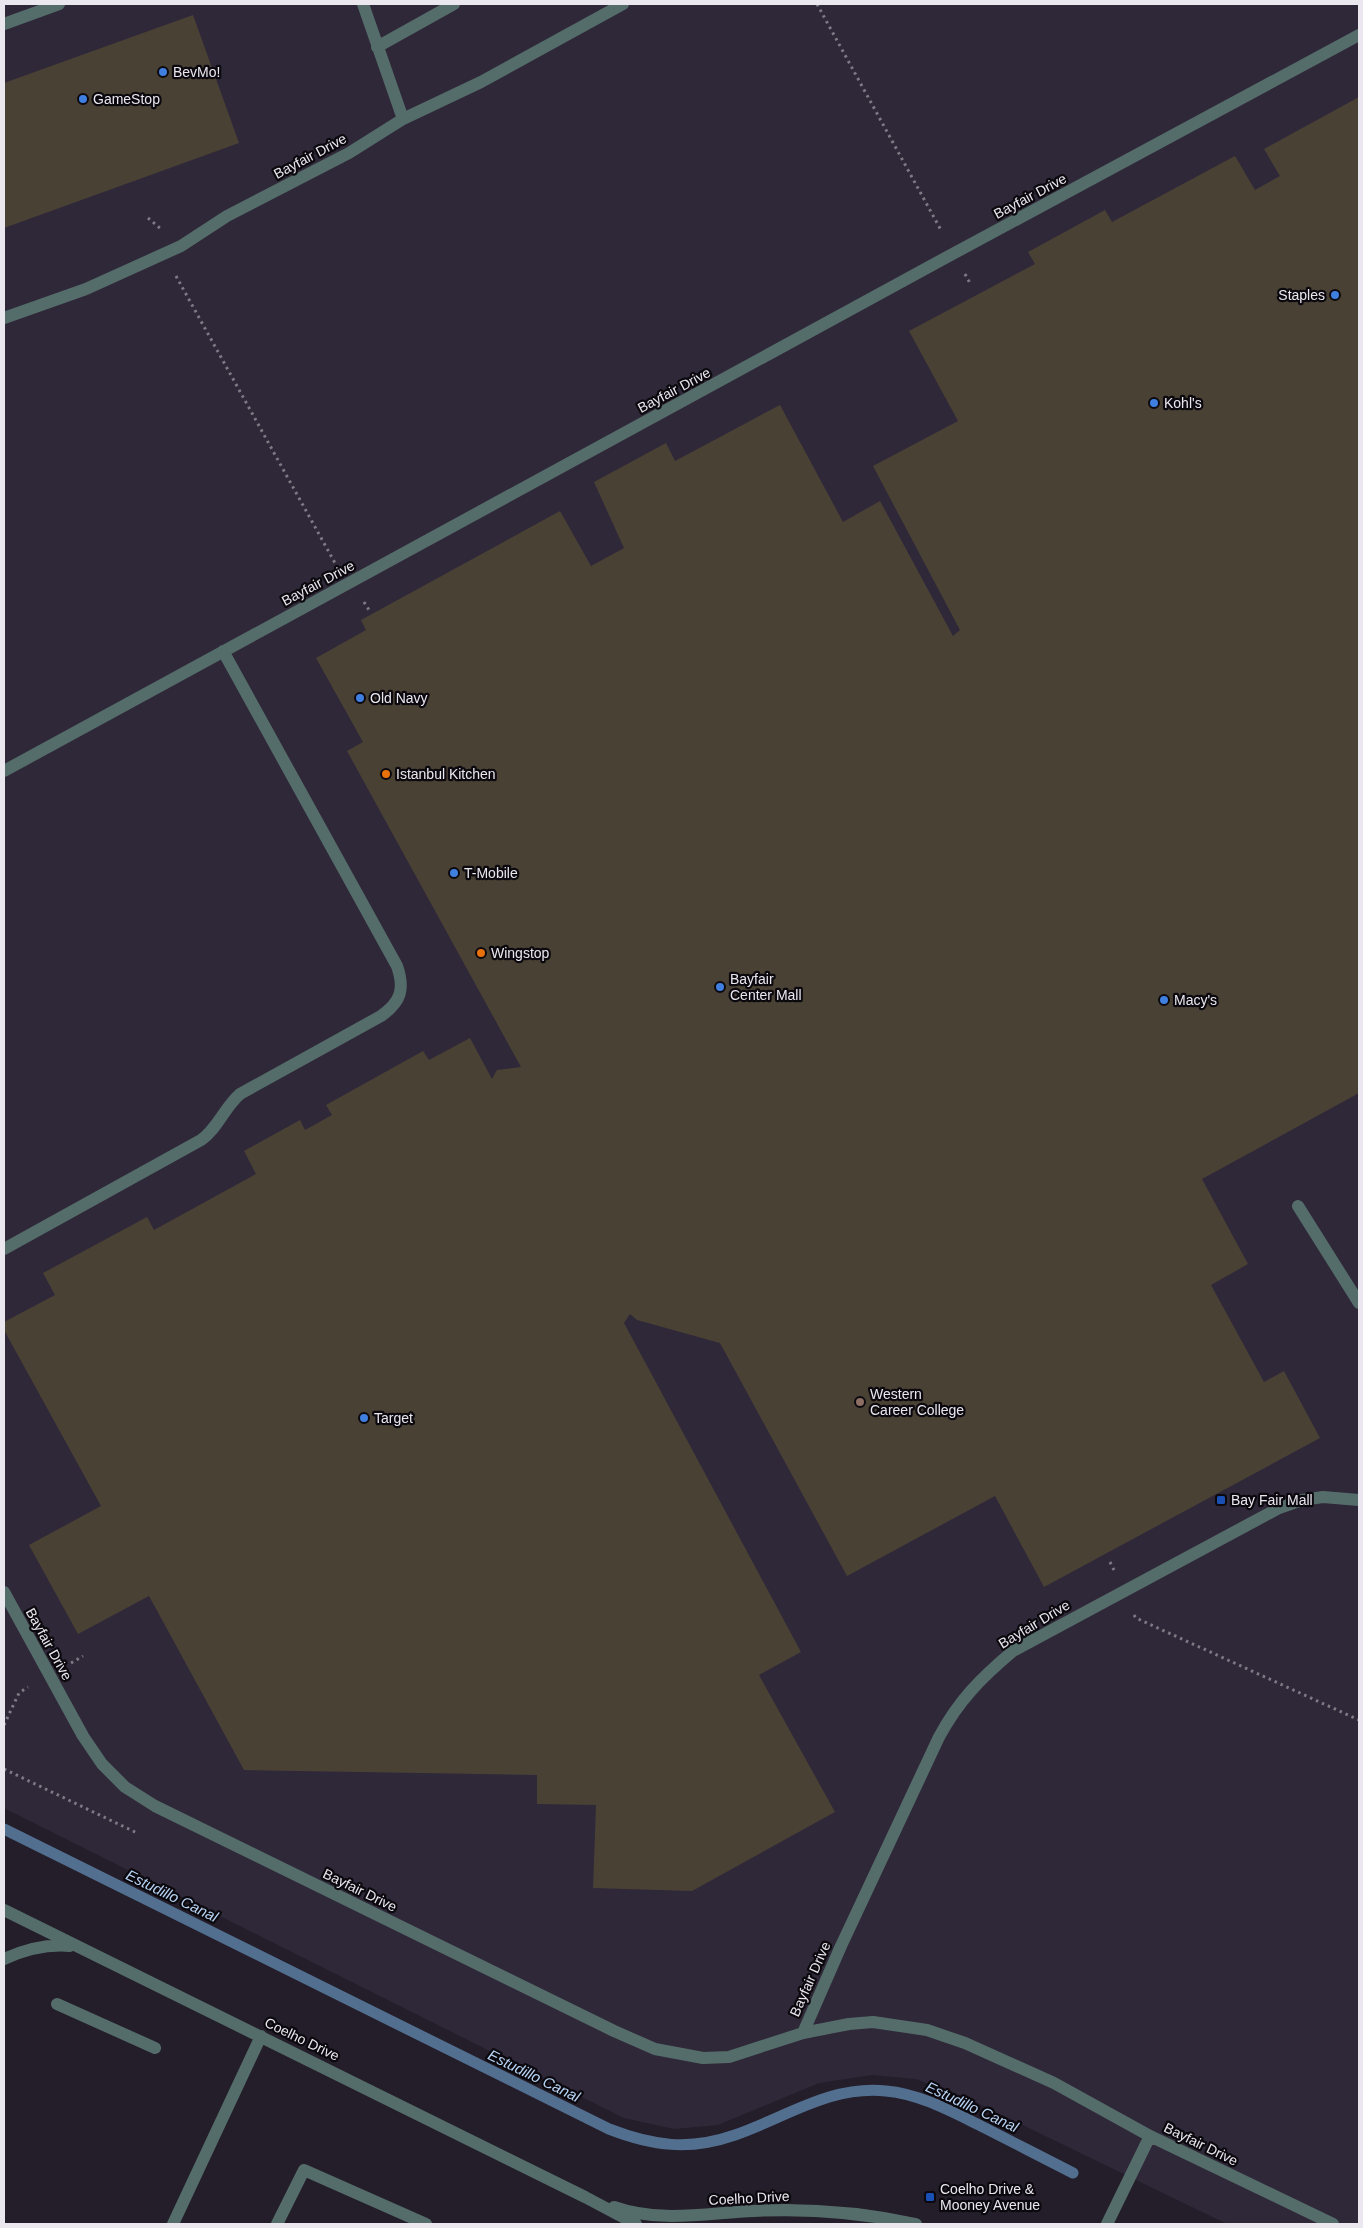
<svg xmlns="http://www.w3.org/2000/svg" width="1363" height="2228" viewBox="0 0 1363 2228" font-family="Helvetica,sans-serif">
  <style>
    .built { fill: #2f2839 }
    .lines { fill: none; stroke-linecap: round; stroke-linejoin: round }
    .stream { stroke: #536f90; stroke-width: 11 }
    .building { fill: #4a4135 }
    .path { stroke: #7e7a84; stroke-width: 3; stroke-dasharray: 2.5 4; stroke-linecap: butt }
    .minor { stroke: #556d6a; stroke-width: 12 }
    .shop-dot { fill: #3f7fe0; stroke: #0c090e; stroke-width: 2 }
    .food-dot { fill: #e8710a; stroke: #0c090e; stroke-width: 2 }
    .education-dot { fill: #8d6e63; stroke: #0c090e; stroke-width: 2 }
    .transit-dot { fill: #1a4fb4; stroke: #0c090e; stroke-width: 2 }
    .labels { text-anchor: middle; stroke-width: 4.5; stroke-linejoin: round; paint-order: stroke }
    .poi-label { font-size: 14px; fill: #eae7ef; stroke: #0c090e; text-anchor: start }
    .street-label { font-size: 14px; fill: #eae7ef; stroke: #0c090e }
    .water-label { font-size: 15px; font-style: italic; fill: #b8d4f5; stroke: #0c090e }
  </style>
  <rect width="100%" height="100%" fill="#231e2a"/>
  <path class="built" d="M4 4H1359V2224H1227L969 2099 916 2079 872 2075 819 2083 718 2125 674 2129 624 2118 4 1808Z"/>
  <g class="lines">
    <path class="stream" d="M4 1829 609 2129C653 2146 689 2151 735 2135 785 2118 830 2085 886 2091 921 2094 954 2113 985 2128 1014 2143 1044 2158 1073 2173"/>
  </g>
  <path class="building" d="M193 15 239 143 4 228V83Z
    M1359 97V1093L1202 1179 1248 1264 1211 1285 1264 1382 1284 1371 1320 1438 1044 1587 995 1496 847 1576 720 1343 637 1320 630 1314 624 1323 801 1652 759 1675 835 1812 692 1891 593 1888 596 1805 537 1804V1775L244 1770 149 1596 78 1634 29 1545 101 1506 4 1330V1322L55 1295 43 1273 147 1217 154 1230 256 1174 244 1151 300 1120 305 1130 332 1115 326 1105 423 1051 429 1060 470 1038 492 1079 497 1070 521 1067 347 751 363 742 316 658 366 630 361 620 560 511 591 566 624 548 594 482 666 443 675 461 780 405 843 522 880 501 953 636 960 630 873 466 958 421 909 331 1035 264 1028 252 1105 210 1112 222 1235 156 1255 190 1280 176 1264 149Z"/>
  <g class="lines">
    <path class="path" d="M817 4 942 232
      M148 218 161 229
      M965 274 971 285
      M176 276 335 563
      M364 602 369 610
      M1110 1562 1114 1570
      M1134 1615 1136 1618 1359 1720
      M71 1663 83 1656
      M4 1725 19 1693 28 1687
      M4 1769 137 1833"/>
    <path class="minor" d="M363 4 403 119
      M4 24 59 4
      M377 47 454 4
      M4 318 86 289 181 246 227 216 349 153 403 119 481 82 623 4
      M4 771 947 257 1359 35
      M1298 1206 1359 1303
      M4 1249 201 1140C218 1128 224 1108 240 1094L381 1016C401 1002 405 989 397 966L223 651
      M4 1592 83 1736 102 1764 125 1787 155 1806 614 2031 655 2049 703 2058 729 2057 803 2033 849 2024 873 2022 927 2030 965 2043 1054 2083 1150 2136 1333 2224
      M4 1910 585 2197 636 2224
      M4 1959C26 1949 46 1944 70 1946
      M57 2004 155 2048
      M803 2033 841 1946 939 1737C959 1700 981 1678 1013 1651L1279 1508 1302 1500 1323 1497 1359 1500
      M614 2207C659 2223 707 2213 754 2211 808 2208 863 2213 916 2224
      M173 2224 261 2036
      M277 2224 304 2170 426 2224
      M1107 2224 1150 2136"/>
  </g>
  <g class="shop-dot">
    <circle cx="163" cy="72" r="5"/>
    <circle cx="83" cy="99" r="5"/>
    <circle cx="1335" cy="295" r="5"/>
    <circle cx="1154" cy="403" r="5"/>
    <circle cx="360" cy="698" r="5"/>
    <circle cx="454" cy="873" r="5"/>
    <circle cx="720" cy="987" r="5"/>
    <circle cx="1164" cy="1000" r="5"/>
    <circle cx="364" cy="1418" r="5"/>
  </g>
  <g class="food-dot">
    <circle cx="386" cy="774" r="5"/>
    <circle cx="481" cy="953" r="5"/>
  </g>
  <circle class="education-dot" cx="860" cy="1402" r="5"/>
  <g class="transit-dot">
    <rect x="1216" y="1495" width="10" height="10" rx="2.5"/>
    <rect x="925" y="2192" width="10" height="10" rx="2.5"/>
  </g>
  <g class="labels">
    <g class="poi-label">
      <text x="173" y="77">BevMo!</text>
      <text x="93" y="104">GameStop</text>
      <text x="1325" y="300" text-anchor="end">Staples</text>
      <text x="1164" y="408">Kohl's</text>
      <text x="370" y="703">Old Navy</text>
      <text x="396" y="779">Istanbul Kitchen</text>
      <text x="464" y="878">T-Mobile</text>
      <text x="491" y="958">Wingstop</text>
      <text x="730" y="984">Bayfair<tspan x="730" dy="16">Center Mall</tspan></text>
      <text x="1174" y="1005">Macy's</text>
      <text x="870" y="1399">Western<tspan x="870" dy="16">Career College</tspan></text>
      <text x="374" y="1423">Target</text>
      <text x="1231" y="1505">Bay Fair Mall</text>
      <text x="940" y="2194">Coelho Drive &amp;<tspan x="940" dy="16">Mooney Avenue</tspan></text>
    </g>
    <g class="street-label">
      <text transform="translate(310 156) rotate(-28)" y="5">Bayfair Drive</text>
      <text transform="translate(1030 196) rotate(-28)" y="5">Bayfair Drive</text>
      <text transform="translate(674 390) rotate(-28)" y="5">Bayfair Drive</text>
      <text transform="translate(318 583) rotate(-28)" y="5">Bayfair Drive</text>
      <text transform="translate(1034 1624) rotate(-31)" y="5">Bayfair Drive</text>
      <text transform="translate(49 1644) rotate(61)" y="5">Bayfair Drive</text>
      <text transform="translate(360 1890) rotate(26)" y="5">Bayfair Drive</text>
      <text transform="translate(810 1979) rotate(-66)" y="5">Bayfair Drive</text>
      <text transform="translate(302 2039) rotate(26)" y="5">Coelho Drive</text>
      <text transform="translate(1201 2144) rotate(26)" y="5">Bayfair Drive</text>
      <text transform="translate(749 2198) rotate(-3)" y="5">Coelho Drive</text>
    </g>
    <g class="water-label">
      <text transform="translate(172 1896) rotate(26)" y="5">Estudillo Canal</text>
      <text transform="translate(534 2076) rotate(26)" y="5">Estudillo Canal</text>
      <text transform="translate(972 2107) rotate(25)" y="5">Estudillo Canal</text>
    </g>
  </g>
  <rect width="1363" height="2228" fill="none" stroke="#eae7ef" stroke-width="10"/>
</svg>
